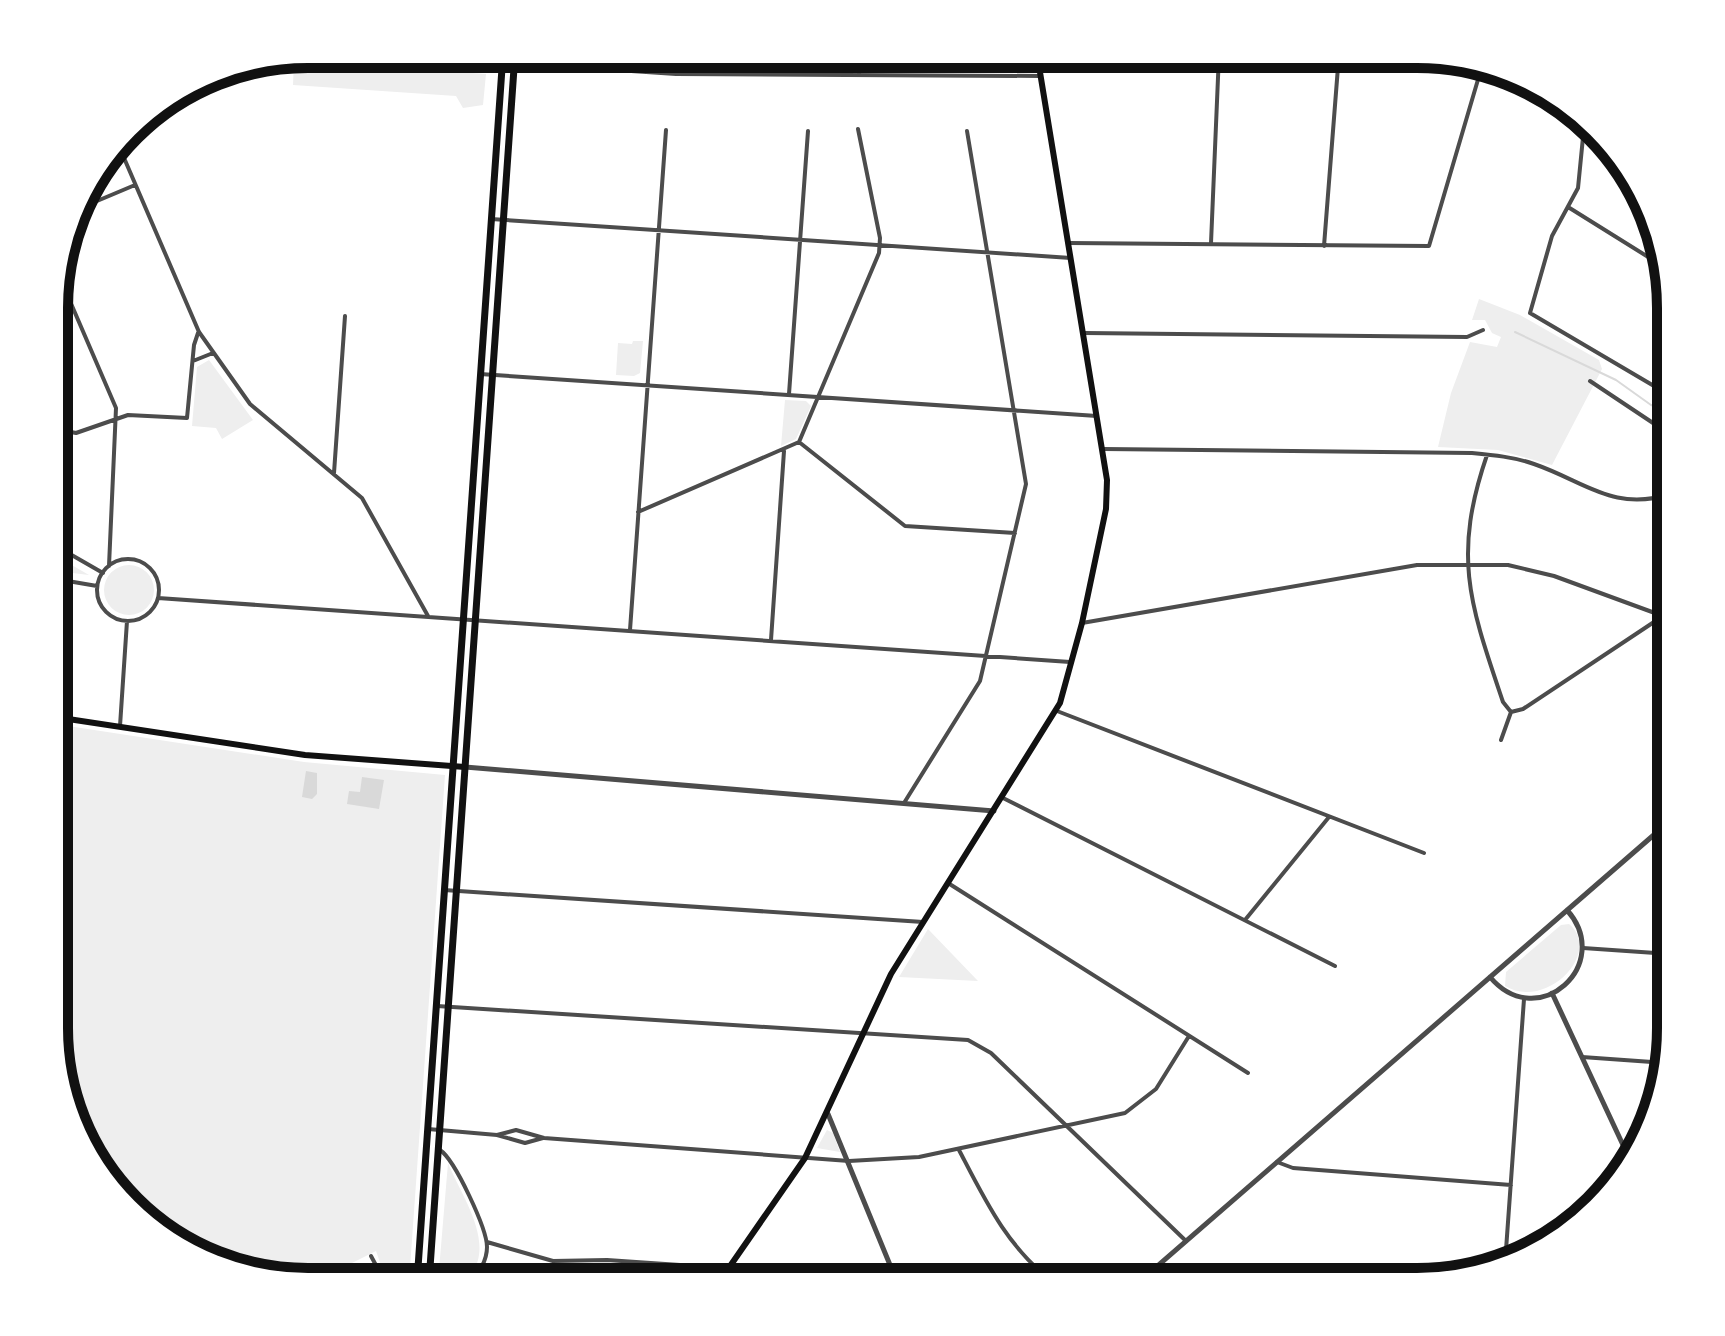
<svg xmlns="http://www.w3.org/2000/svg" width="1725" height="1336" viewBox="0 0 1725 1336" font-family="'Work Sans',sans-serif">
  <style>
    .green { fill: #eee }
    .water { fill: #d9d9d9 }
    .lines { fill: none; stroke-linecap: round; stroke-linejoin: round }
    .stream { stroke: #d9d9d9; stroke-width: 2 }
    .minor { stroke: #4c4c4c; stroke-width: 4 }
    .tertiary { stroke: #4c4c4c; stroke-width: 5 }
    .secondary { stroke: #111; stroke-width: 6 }
    .primary { stroke: #111; stroke-width: 7 }
    .rim { fill: none; stroke: #111; stroke-width: 10 }
  </style>
  <rect width="100%" height="100%" fill="#fff"/>
  <path class="green" d="M294 60 486 74 483 105 463 108 456 96 293 85Z
    M1479 299 1520 315 1599 360 1602 369 1552 465 1498 450 1438 447 1451 393 1470 342 1497 347 1501 337 1492 333 1485 320H1472Z
    M633 341H643L640 373 634 376 616 375 618 343 632 344Z
    M209 360 253 420 222 439 216 428 192 426 197 367Z
    M785 400 806 401 811 406 796 439 781 446Z
    M56 556 89 575 56 571Z
    M104 590a25 25 0 1 1 50 0a25 25 0 1 1-50 0Z
    M55 724 304 762 445 775 409 1282H394L383 1271 376 1251 316 1281H292L210 1262 140 1219 80 1141 55 1045Z
    M1569 924C1603 952 1547 1011 1505 986L1506 972 1561 925Z
    M928 929 978 981 899 977Z
    M827 1130 833 1133 840 1152 817 1148Z
    M448 1163C462 1198 501 1249 464 1282H438Z"/>
  <path class="water" d="M306 771 317 773V794L312 799 302 797Z
    M362 777 384 780 379 809 347 804 349 791 360 792Z"/>
  <g class="lines">
    <path class="stream" d="M1515 332 1616 380 1651 405 1671 412"/>
    <path class="minor" d="M379 54 676 74 1040 76
      M676 74 678 54
      M859 75V54
      M1585 117 1578 188 1552 236 1530 313 1671 396
      M118 144 199 332 250 404 362 498 428 616
      M1568 207 1661 265
      M78 209 135 185
      M491 219 1071 258
      M1069 243 1429 246 1482 66
      M1211 243 1219 54
      M1324 246 1339 54
      M57 271 116 408 109 566
      M1085 333 1467 337 1483 330
      M193 361 213 353
      M480 374 1097 416
      M1590 381 1671 435
      M789 394 808 131
      M56 429 76 433 128 415 187 418 194 345 198 333
      M799 442 879 253 880 238 858 129
      M1104 449 1472 453C1493 455 1514 457 1534 464 1586 482 1613 512 1671 494
      M1487 455C1452 557 1470 604 1503 702L1511 712 1501 740
      M334 473 345 316
      M638 512 799 442 905 526 1015 533
      M56 546 103 573
      M97 590a31 31 0 1 1 62 0a31 31 0 1 1-62 0Z
      M56 579 97 586
      M158 598 1070 662
      M1082 623 1417 565H1508L1554 576 1663 616 1671 610
      M630 630 666 130
      M771 640 784 451
      M1057 711 1424 853
      M1511 712 1523 709 1663 616
      M120 726 127 621
      M1003 798 1335 966
      M904 803 980 681 1026 484 967 131
      M948 883 1248 1073
      M444 890 923 922
      M1245 920 1329 817
      M1583 948 1670 954
      M437 1006 968 1040 991 1053 1186 1241
      M1582 1057 1666 1063
      M428 1129 497 1135 525 1143 543 1138
      M497 1135 516 1130 544 1138 849 1161 919 1157 1125 1113 1156 1089 1189 1036
      M440 1150C455 1160 487 1229 487 1247 487 1261 479 1272 471 1282
      M959 1150C985 1200 1007 1247 1053 1282
      M1277 1162 1293 1168 1511 1185
      M487 1242 553 1261 607 1260 897 1280
      M371 1256 385 1282
      M1505 1264 1524 999"/>
    <path class="tertiary" d="M465 767 994 811
      M1490 977C1538 1034 1615 964 1567 910
      M1552 993 1630 1160
      M828 1114 897 1282
      M1139 1282 1671 820"/>
    <path class="secondary" d="M55 717 305 755 465 767
      M719 1282 805 1158 891 974 1060 703 1082 623 1106 509 1107 480 1037 54"/>
    <path class="primary" d="M417 1282 503 54
      M429 1282 515 54"/>
  </g>
  <path d="M0 0H1725V1336H0ZM308 68H1417A240 240 0 0 1 1657 308V1028A240 240 0 0 1 1417 1268H308A240 240 0 0 1 68 1028V308A240 240 0 0 1 308 68Z" fill="#fff" fill-rule="evenodd"/>
  <path class="rim" d="M308 68H1417A240 240 0 0 1 1657 308V1028A240 240 0 0 1 1417 1268H308A240 240 0 0 1 68 1028V308A240 240 0 0 1 308 68Z"/>
</svg>
